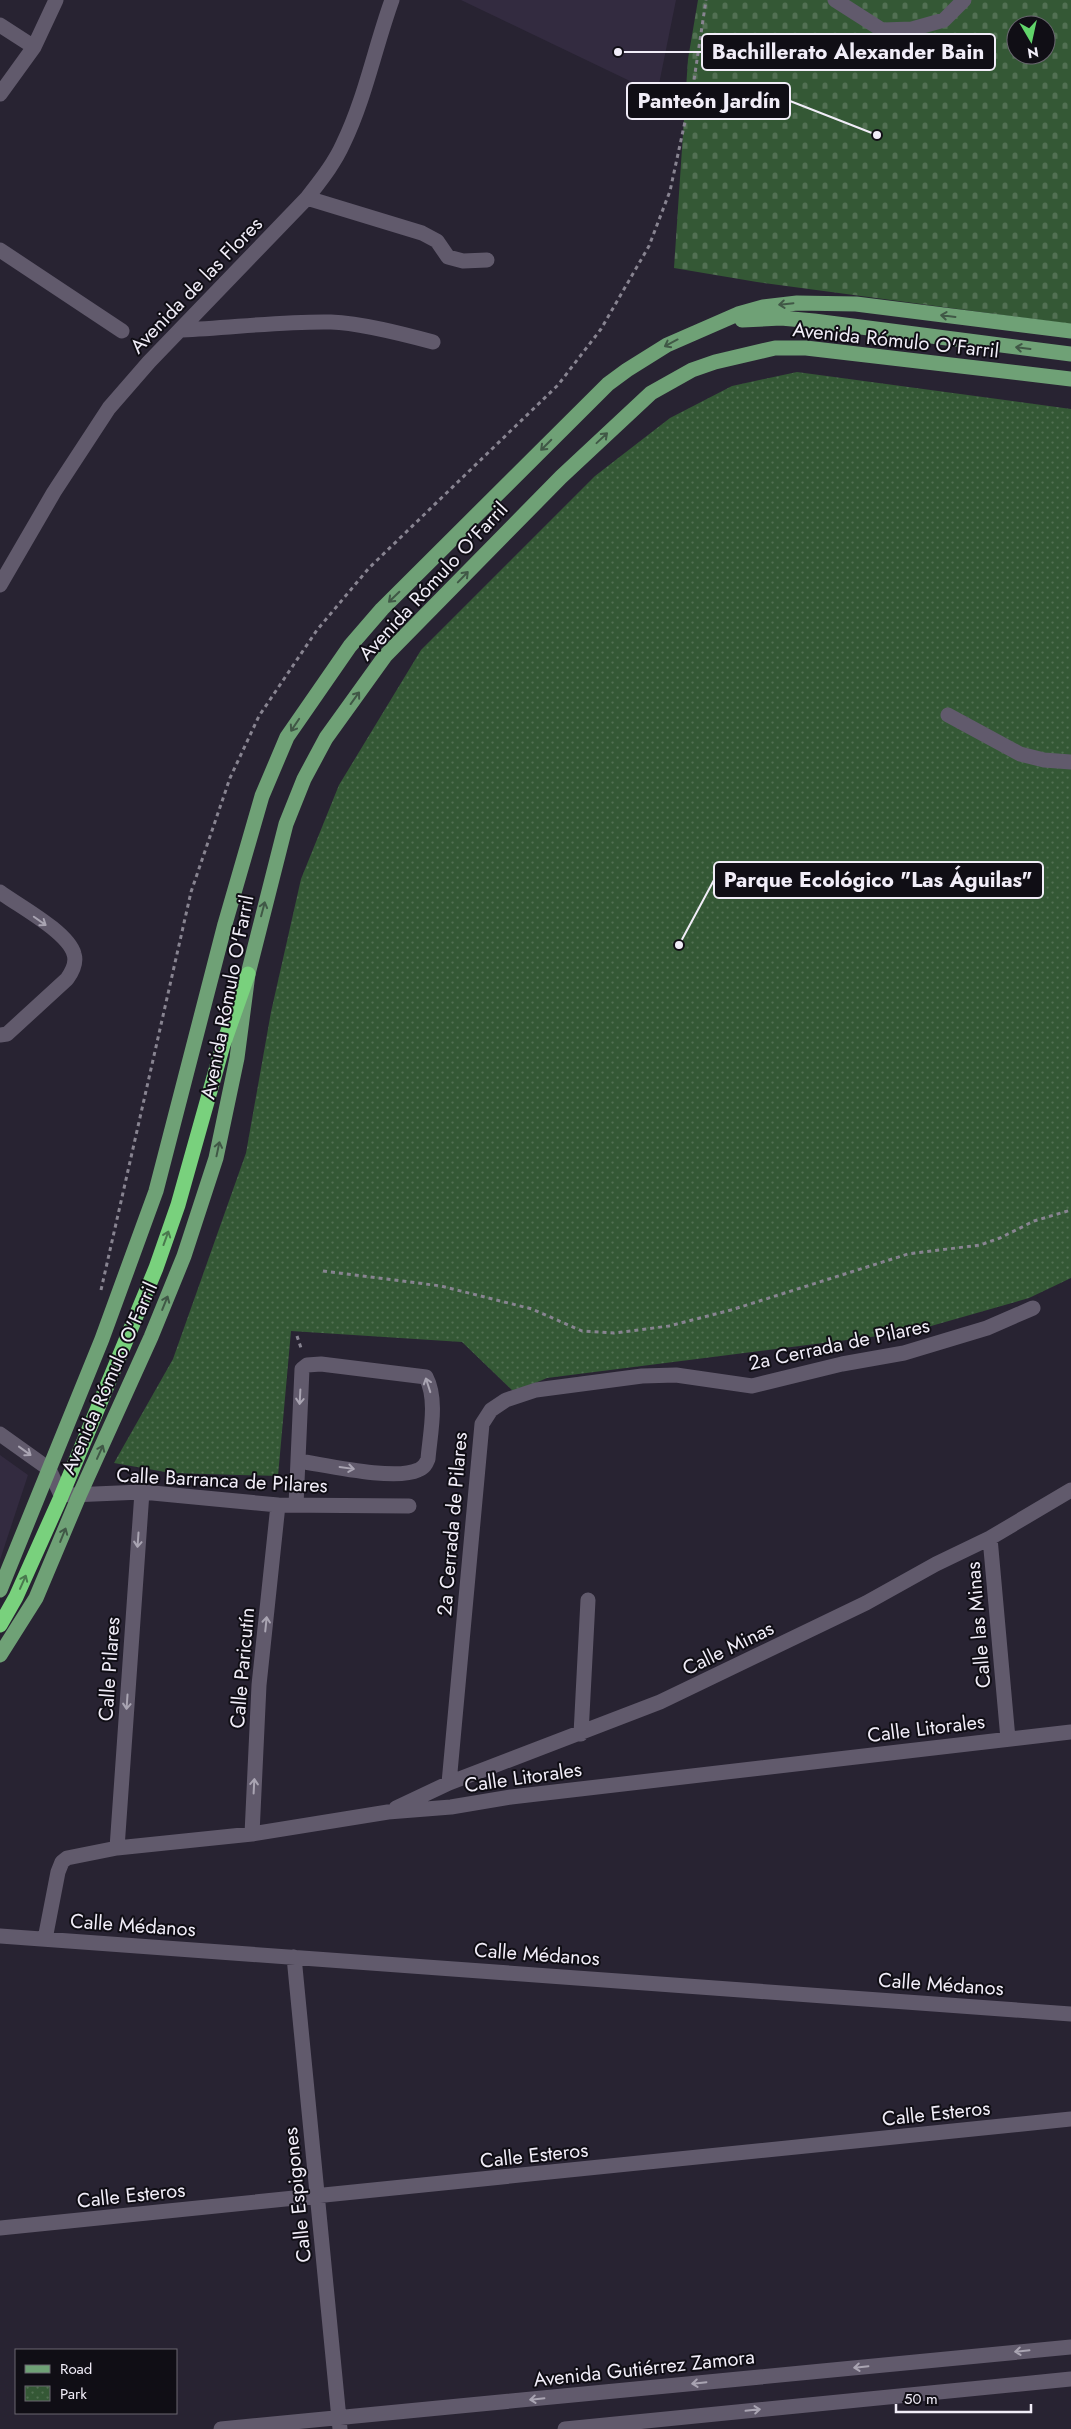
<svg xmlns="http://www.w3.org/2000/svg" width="1071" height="2429" viewBox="0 0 1071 2429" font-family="Jost,sans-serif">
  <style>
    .built { fill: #332b40 }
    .cemetery { fill: url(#cemetery-stones); fill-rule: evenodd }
    .park { fill: url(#park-dots) }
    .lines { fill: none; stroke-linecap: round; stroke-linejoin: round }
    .path { stroke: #888491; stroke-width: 3; stroke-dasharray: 4 4; stroke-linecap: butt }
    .minor { stroke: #615a6c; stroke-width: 15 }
    .major { stroke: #6fa176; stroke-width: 15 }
    .highway { stroke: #79d17d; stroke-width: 15 }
    .oneway { stroke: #405846 }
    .oneway2 { stroke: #a9a4b2 }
    .oneway3 { stroke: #4a794e }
    .labels { text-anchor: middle; stroke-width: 4; stroke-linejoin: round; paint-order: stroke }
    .street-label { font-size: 20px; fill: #f1edf8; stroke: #100e15 }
    .leader { fill: none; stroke: #f1edf8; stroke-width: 2 }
    .callout-dot { fill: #f1edf8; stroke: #100e15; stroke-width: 2 }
    .callout { fill: #100e15; stroke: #f1edf8; stroke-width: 2 }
    .callout-label { font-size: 21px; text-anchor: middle; font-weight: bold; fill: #f1edf8 }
  </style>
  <defs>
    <pattern id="cemetery-stones" width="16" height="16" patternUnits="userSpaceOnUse" patternTransform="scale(1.25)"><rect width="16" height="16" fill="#345835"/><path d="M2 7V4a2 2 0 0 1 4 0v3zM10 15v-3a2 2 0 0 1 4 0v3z" fill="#527053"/></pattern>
    <pattern id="park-dots" width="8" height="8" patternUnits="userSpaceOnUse" patternTransform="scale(1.25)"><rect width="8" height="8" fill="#345835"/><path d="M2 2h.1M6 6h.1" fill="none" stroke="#527053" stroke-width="1.8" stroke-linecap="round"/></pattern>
  </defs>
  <rect width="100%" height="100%" fill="#282332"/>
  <path class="built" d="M461 0H676L657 94Z
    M0 1455 28 1475 0 1560Z"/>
  <path class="cemetery" d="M698 0H1071V324L757 282 674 268 688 59ZM1016 25H1046V55H1016Z"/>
  <path class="park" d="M797 372 1071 409V1278L1029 1298 910 1332 547 1378 514 1392 462 1342 291 1331 278 1476 171 1473 114 1463 173 1359 246 1153 271 1012 301 879 339 785 421 650 595 476 670 418 732 386Z"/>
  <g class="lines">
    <path class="path" d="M323 1271 441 1286 532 1309 582 1331 614 1333 669 1326 731 1310 908 1254 980 1245 1000 1238 1034 1221 1071 1210
      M101 1290 191 892 230 778 259 716 317 630 369 568 558 385 601 329 649 246 670 191 694 80 706 0
      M297 1336 302 1351"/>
    <path class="minor" d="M835 0 882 30 912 29 944 20 964 0
      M0 25 34 47
      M0 94 34 47 56 0
      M307 198 422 233 437 241 448 257 463 261 487 260
      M0 250 122 331
      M182 330C231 328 281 321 331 322 361 323 403 334 433 342
      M0 585 54 492 109 408 149 362 307 198C320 181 334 164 343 144 365 99 375 47 392 0
      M948 715 1020 754 1044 760 1071 762
      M0 892C19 906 68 932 74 954 77 963 72 972 67 979L7 1034 0 1035
      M0 1434 49 1469 60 1493 71 1495 142 1492 278 1505 409 1506
      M296 1505 302 1369 307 1365 321 1364 426 1377C438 1400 430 1434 428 1459 426 1464 424 1468 418 1470 395 1481 326 1465 299 1461
      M990 1538 1008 1739
      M581 1734 588 1600
      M449 1783 482 1424 491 1410 506 1400 536 1390 642 1376 676 1375 752 1386 842 1364 904 1353 987 1328 1033 1308
      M396 1808 449 1783 660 1702 866 1603 936 1564 990 1538 1071 1490
      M252 1834 259 1685 278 1505
      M117 1848 142 1492
      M0 1936 1071 2014
      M45 1939 58 1872 62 1862 67 1858 117 1848 252 1834 388 1812 451 1807 511 1797 1071 1732
      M294 1957 340 2429
      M0 2228 1071 2119
      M221 2429 1071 2347
      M565 2429 1071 2379"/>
    <path class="major" d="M742 320 781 318 814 321 1071 354
      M0 1590 102 1339 156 1191 225 924 262 796 287 737 350 646 382 609 608 384 627 370 667 345 738 314 763 307 797 303 856 304 1071 331
      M0 1655 36 1598 79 1496 151 1337 184 1256 216 1158 237 1058 248 974 286 824 304 779 326 738 385 656 561 477 651 393 692 370 715 362 775 348H806L1071 379"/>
    <path class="highway" d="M0 1625 16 1597 60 1499 156 1268 178 1205 223 1045 248 974"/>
  </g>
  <defs><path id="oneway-shaft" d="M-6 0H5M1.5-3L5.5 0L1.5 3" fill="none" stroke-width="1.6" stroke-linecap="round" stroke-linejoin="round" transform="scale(1.25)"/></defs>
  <g class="oneway">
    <use href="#oneway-shaft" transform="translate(786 304) rotate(174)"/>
    <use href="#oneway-shaft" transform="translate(948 316) rotate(-173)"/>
    <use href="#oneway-shaft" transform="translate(671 343) rotate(152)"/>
    <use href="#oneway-shaft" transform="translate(1023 348) rotate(-173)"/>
    <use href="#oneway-shaft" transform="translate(602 438) rotate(-43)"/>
    <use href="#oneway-shaft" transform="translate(546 445) rotate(135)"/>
    <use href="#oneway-shaft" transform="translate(463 577) rotate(-46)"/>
    <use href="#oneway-shaft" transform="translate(394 597) rotate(136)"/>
    <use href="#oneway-shaft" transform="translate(355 698) rotate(-54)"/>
    <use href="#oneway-shaft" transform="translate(295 725) rotate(124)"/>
    <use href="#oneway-shaft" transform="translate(263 909) rotate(-75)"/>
    <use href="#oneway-shaft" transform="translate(218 1149) rotate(-78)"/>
    <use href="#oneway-shaft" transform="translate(165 1303) rotate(-68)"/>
    <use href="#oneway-shaft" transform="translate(100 1452) rotate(-66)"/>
    <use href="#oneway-shaft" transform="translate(63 1535) rotate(-68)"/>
  </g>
  <g class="oneway2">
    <use href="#oneway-shaft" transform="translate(40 921) rotate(35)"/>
    <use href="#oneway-shaft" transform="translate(428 1385) rotate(-108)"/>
    <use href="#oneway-shaft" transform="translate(300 1397) rotate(93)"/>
    <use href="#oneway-shaft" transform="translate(25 1451) rotate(36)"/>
    <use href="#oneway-shaft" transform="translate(347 1468) rotate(8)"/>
    <use href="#oneway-shaft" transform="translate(138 1540) rotate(94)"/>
    <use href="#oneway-shaft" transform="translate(266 1624) rotate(-84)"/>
    <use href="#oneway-shaft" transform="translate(127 1702) rotate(94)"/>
    <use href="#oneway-shaft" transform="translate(254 1786) rotate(-87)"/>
    <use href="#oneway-shaft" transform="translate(1022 2351) rotate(174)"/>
    <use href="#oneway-shaft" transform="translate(861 2367) rotate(174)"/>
    <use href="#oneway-shaft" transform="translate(699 2383) rotate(174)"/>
    <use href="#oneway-shaft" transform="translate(537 2399) rotate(174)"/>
    <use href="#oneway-shaft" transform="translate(753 2410) rotate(-6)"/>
  </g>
  <g class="oneway3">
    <use href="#oneway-shaft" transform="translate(166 1238) rotate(-70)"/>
    <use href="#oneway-shaft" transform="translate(23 1582) rotate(-66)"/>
  </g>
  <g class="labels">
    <g class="street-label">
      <text transform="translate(196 285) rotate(-46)" y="7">Avenida de las Flores</text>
      <text transform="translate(896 340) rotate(6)" y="7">Avenida Rómulo O'Farril</text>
      <text transform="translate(433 581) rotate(-47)" y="7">Avenida Rómulo O'Farril</text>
      <text transform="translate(227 997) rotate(-79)" y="7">Avenida Rómulo O'Farril</text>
      <text transform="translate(839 1344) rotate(-12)" y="7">2a Cerrada de Pilares</text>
      <text transform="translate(109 1378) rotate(-66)" y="7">Avenida Rómulo O'Farril</text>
      <text transform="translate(222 1480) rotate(3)" y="7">Calle Barranca de Pilares</text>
      <text transform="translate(452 1524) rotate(-85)" y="7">2a Cerrada de Pilares</text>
      <text transform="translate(978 1625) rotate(-95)" y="7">Calle las Minas</text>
      <text transform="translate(728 1648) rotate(-26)" y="7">Calle Minas</text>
      <text transform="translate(242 1668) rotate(-85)" y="7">Calle Paricutín</text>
      <text transform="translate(109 1669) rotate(-86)" y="7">Calle Pilares</text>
      <text transform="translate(926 1728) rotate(-7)" y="7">Calle Litorales</text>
      <text transform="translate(523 1777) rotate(-8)" y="7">Calle Litorales</text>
      <text transform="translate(133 1925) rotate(4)" y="7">Calle Médanos</text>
      <text transform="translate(537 1954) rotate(4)" y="7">Calle Médanos</text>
      <text transform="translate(941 1984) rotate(4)" y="7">Calle Médanos</text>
      <text transform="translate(936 2113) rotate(-6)" y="7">Calle Esteros</text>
      <text transform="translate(534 2155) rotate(-6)" y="7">Calle Esteros</text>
      <text transform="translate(131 2195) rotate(-6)" y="7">Calle Esteros</text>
      <text transform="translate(297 2195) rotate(-96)" y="7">Calle Espigones</text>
      <text transform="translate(644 2368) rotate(-6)" y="7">Avenida Gutiérrez Zamora</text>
    </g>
  </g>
  <path class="leader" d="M618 52L702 52M877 135L790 101M679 945L714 880"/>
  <g class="callout-dot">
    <circle cx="618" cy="52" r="5"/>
    <circle cx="877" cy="135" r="5"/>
    <circle cx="679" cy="945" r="5"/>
  </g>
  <g class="callout">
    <rect x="702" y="34" width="293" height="36" rx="5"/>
    <rect x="627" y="83" width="163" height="36" rx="5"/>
    <rect x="714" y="862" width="329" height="36" rx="5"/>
  </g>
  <g class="callout-label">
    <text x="848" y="59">Bachillerato Alexander Bain</text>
    <text x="709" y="108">Panteón Jardín</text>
    <text x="878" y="887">Parque Ecológico "Las Águilas"</text>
  </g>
  <rect x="15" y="2349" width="162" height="65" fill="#100e15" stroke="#6a6770"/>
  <rect x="25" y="2365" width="25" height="8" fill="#6fa176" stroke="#6a6770"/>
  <text x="60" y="2374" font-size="15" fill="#f1edf8">Road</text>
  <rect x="25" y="2386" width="25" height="15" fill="url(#park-dots)" stroke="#6a6770"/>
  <text x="60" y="2399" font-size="15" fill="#f1edf8">Park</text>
  <g transform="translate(1031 40) rotate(171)"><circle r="24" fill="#100e15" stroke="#6a6770"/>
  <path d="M0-4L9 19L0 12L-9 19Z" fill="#61d46a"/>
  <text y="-8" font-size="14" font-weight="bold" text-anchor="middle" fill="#f1edf8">N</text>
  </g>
  <path d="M896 2404v8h135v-8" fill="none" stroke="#f1edf8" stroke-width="2.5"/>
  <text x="904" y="2404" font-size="15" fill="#f1edf8" stroke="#100e15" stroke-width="4" paint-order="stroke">50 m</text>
</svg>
